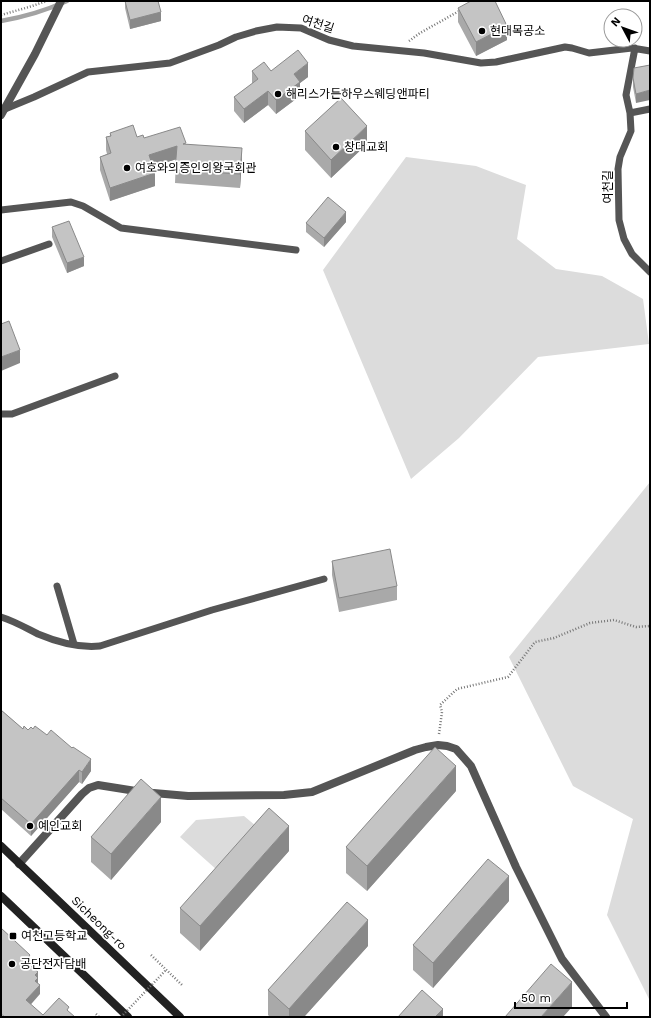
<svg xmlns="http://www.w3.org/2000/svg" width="651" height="1018" viewBox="0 0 651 1018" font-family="'Work Sans','Noto Sans KR',sans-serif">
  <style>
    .green { fill: #dcdcdc }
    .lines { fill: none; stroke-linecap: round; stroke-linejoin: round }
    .stream { stroke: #a3a3a3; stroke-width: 4.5 }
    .path { stroke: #777; stroke-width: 2.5; stroke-dasharray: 1 2; stroke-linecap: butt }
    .lane { stroke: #555; stroke-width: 7 }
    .street { stroke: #555; stroke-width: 8 }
    .secondary { stroke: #222; stroke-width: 8 }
    .path-bridge { stroke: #777; stroke-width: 2.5; stroke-dasharray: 1 2; stroke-linecap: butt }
    .wall { fill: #a9a9a9 }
    .shaded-wall { fill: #898989 }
    .building { fill: #c4c4c4; stroke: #898989 }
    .poi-dot { fill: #000; stroke: #fff; stroke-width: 1.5 }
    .labels { text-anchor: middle; stroke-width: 3.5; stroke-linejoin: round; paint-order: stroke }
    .street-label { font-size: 12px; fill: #000; stroke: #fff }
    .poi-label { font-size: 12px; fill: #000; stroke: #fff; text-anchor: start }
  </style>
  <rect width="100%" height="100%" fill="#fff"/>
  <path class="green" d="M406 157 476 166 526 185 517 239 556 269 602 276 643 299 649 344 538 357 459 438 411 479 323 270Z
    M650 482V1001L607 915 633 819 573 786 509 657Z
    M244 816 256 826 217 870 180 837 196 820Z"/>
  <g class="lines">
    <path class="stream" d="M1 21C24 17 45 11 67 1"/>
    <path class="path" d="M1 15 29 7 47 1
      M409 41 420 33 461 10
      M439 734 442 712 440 705 457 689 508 677 535 642 554 638 590 623 614 620 636 627 650 626
      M151 955 183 986
      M96 1014 99 1017"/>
    <path class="lane" d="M635 48 626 95 630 113 631 131 620 157 618 169 619 220 624 239 632 254 650 272
      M5 109 34 97 88 72 170 63 219 45 236 37 256 31 277 27 301 28 329 40 353 46 424 53 481 63 496 62 565 47 572 48 589 53 632 48 650 51
      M630 113 650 109
      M1 210 71 202 83 206 121 228 296 250
      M1 261 49 244
      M1 414H12L115 376
      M57 586 74 644
      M1 617C14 621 26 628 38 634 57 642 80 648 100 646L212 610 324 579"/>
    <path class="street" d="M1 115 35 54 61 1
      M19 864 82 794 89 788 98 785 142 792 188 796 284 795 312 792 415 750 426 747 438 745 447 746 456 749 471 766 516 867 562 959 606 1017"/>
    <path class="secondary" d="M1 846 180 1017
      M1 896 128 1017"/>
    <path class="path-bridge" d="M121 1017 166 970"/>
  </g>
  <path class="wall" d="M125 1H158L161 21 130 29 125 8Z
    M458 8 507 40 476 56 458 22Z
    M650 65 636 103 633 87V78Z
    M252 71H271L308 77 300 83V96L276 114 268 105 244 123 234 111V97L252 84Z
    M305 131 367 144 331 178 305 150Z
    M110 133 144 138 186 144 242 161 240 188 175 183 176 159 153 167 155 186 110 201 100 170V157L107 154 106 150V137L110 136Z
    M346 222 324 247 306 232V223Z
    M52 227 84 266 67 273 52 237Z
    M332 561 397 586V600L339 612 332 575Z
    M1 710 23 729 28 730 33 729 91 771 82 784 79 782 31 836 1 809Z
    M456 791 367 891 346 873V847Z
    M161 822 111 880 91 862V837Z
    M289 851 200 951 180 933V908Z
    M509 901 433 988 413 970V945Z
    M368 946 304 1017H270L268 1015V990Z"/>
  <path class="shaded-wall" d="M161 12V21L130 29V20Z
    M507 26V40L476 56V42Z
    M308 63V77L300 83V96L276 114V100L294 74Z
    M650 90V100L636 103V94Z
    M268 91V105L244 123V109Z
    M367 126V144L331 178V160Z
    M177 146V159L149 168V155Z
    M242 148V161L240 188V174Z
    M155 173V186L110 201V188Z
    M346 212V222L324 247V238Z
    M84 257V266L67 273V263Z
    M20 350V363L1 371V357Z
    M91 759V771L82 784V772Z
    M456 766V791L367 891V866Z
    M79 770V782L31 836V824Z
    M161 797V822L111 880V854Z
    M289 826V851L200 951V926Z
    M509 876V901L433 988V963Z
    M368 920V946L304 1017H289V1009Z
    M30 955V965L25 971V961Z
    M38 972V987L40 985V994L26 1010V1000L35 975Z
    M572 982V1007L563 1017H541Z
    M443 1009V1017H435Z"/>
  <path class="building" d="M125 1H158L161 12 130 20Z
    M471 1H495L507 26 476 42 458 8Z
    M298 50 308 63 294 74 300 82 276 100 268 91 244 109 234 97 258 79 252 71 264 62 271 71Z
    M650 65V90L636 94 633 78 634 68Z
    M341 98 367 126 331 160 305 131Z
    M133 125 137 137 143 135 144 138 180 127 186 143 183 144 242 148 240 174 175 170 177 146 149 155 155 173 110 188 100 157 111 153 106 137 111 136 110 133Z
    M328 197 346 212 324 238 306 223Z
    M69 221 84 257 67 263 52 227Z
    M9 321 20 350 1 357V324Z
    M390 549 397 586 339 598 332 561Z
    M1 710 23 729 24 726 28 730 31 727 33 729 35 726 47 735 51 730 72 748 73 747 91 759 82 772 79 770 31 824 1 798Z
    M435 747 456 766 367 866 346 847Z
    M141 779 161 797 111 854 91 837Z
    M269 808 289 826 200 926 180 908Z
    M488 859 509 876 433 963 413 945Z
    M347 902 368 920 289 1009 268 990Z
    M1 928 30 955 25 961 38 972 35 975 38 978 35 981 40 985 26 1000 43 1015 59 998 69 1007 67 1010 75 1017H5L1 1014Z
    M551 964 572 982 541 1017H505Z
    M422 990 443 1009 435 1017H398Z"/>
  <g class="poi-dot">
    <circle cx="482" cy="31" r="4"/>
    <circle cx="278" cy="94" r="4"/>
    <circle cx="336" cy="147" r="4"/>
    <circle cx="127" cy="168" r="4"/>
    <circle cx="30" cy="826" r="4"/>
    <rect x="9" y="932" width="8" height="8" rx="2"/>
    <circle cx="12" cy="964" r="4"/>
  </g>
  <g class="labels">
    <g class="street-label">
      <text transform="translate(318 24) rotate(18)" y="4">여천길</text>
      <text transform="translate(608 187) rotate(-90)" y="4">여천길</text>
      <text transform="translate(99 923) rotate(44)" y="4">Sicheong-ro</text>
    </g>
    <g class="poi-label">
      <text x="490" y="35">현대목공소</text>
      <text x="286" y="98">해리스가든하우스웨딩앤파티</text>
      <text x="344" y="151">창대교회</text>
      <text x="135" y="172">여호와의증인의왕국회관</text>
      <text x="38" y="830">예인교회</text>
      <text x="21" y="940">여천고등학교</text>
      <text x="20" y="968">공단전자담배</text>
    </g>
  </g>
  <rect width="651" height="1018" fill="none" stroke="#000000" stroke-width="4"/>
  <g transform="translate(623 28) rotate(311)"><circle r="19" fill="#ffffff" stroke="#999999"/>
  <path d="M0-3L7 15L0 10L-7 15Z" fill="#000000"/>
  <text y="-6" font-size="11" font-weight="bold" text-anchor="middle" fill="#000000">N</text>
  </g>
  <path d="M515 1002v6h112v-6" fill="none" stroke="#000000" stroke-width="2"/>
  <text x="521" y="1002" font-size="12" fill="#000000" stroke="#ffffff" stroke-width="3" paint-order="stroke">50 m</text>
</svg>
